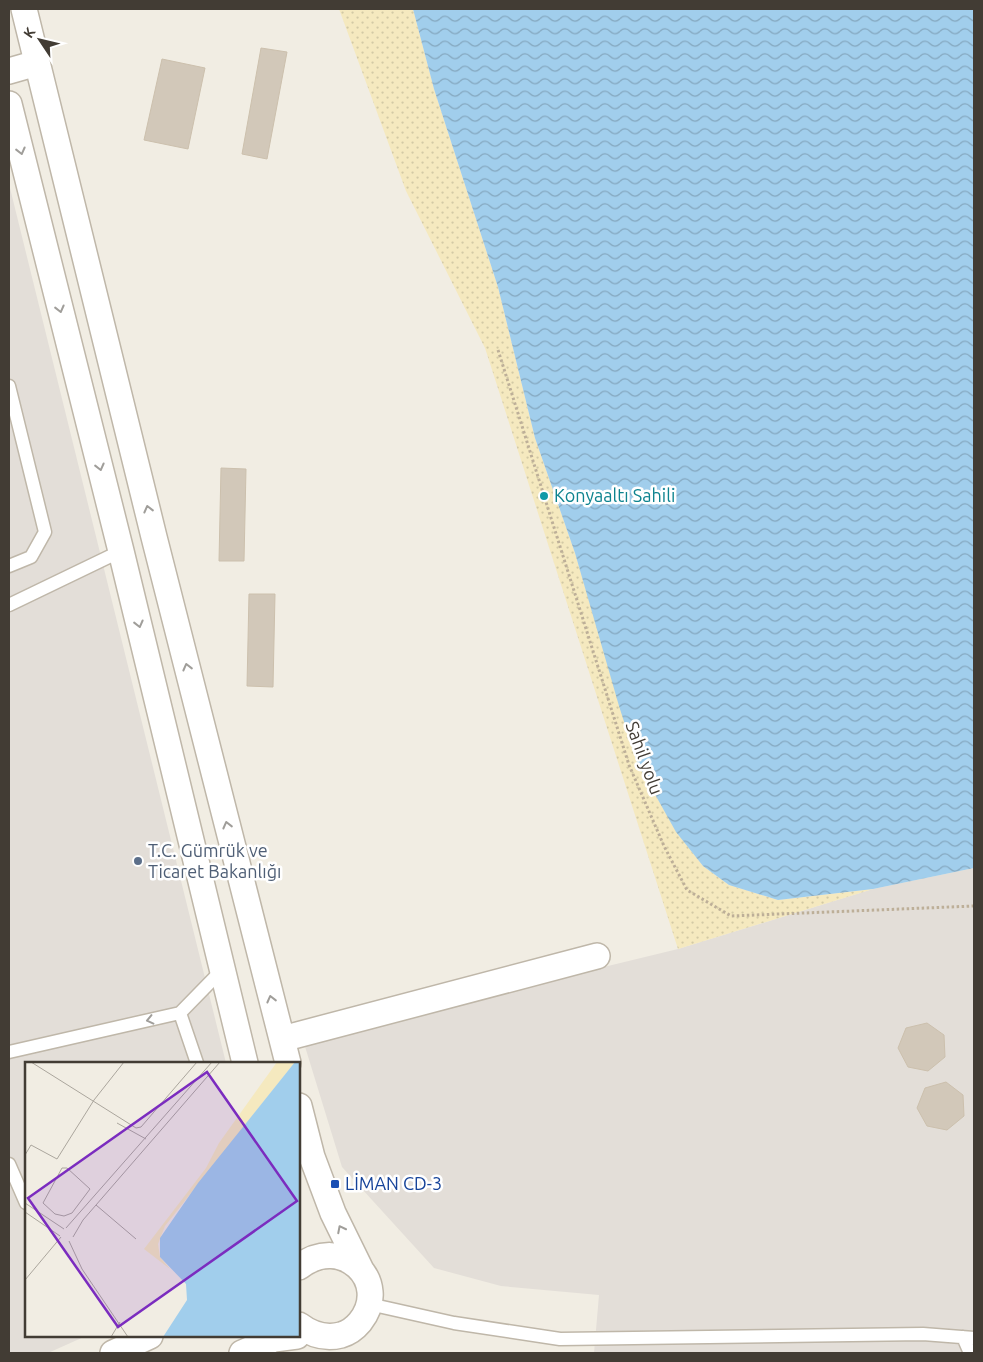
<svg xmlns="http://www.w3.org/2000/svg" width="983" height="1362" viewBox="0 0 983 1362" font-family="Ubuntu,sans-serif">
  <style>
    .industrial { fill: #e3ded8 }
    .sand { fill: url(#sand-dots) }
    .water { fill: url(#water-waves) }
    .building { fill: #d2c8b9; stroke: #ccc0ad }
    .lines { fill: none; stroke-linecap: round; stroke-linejoin: round }
    .service-casing { stroke: #bfb7a9; stroke-width: 15 }
    .minor-casing { stroke: #bfb7a9; stroke-width: 28 }
    .path { stroke: #bdaf98; stroke-width: 3; stroke-dasharray: 2.5 2.5; stroke-linecap: butt }
    .service { stroke: #fff; stroke-width: 12 }
    .minor { stroke: #fff; stroke-width: 25 }
    .oneway { stroke: #a09e9a }
    .culture-dot { fill: #0f9aa8; stroke: #fff; stroke-width: 2 }
    .service-dot { fill: #5c6f8a; stroke: #fff; stroke-width: 2 }
    .transit-dot { fill: #1a4fb4; stroke: #fff; stroke-width: 2 }
    .labels { text-anchor: middle; stroke-width: 5; stroke-linejoin: round; paint-order: stroke }
    .culture-label { font-size: 18px; fill: #0d838f; stroke: #fff; text-anchor: start }
    .street-label { font-size: 18px; fill: #423c34; stroke: #fff }
    .service-label { font-size: 18px; fill: #4e5e75; stroke: #fff; text-anchor: start }
    .transit-label { font-size: 18px; fill: #164399; stroke: #fff; text-anchor: start }
    .inset-road { fill: none; stroke: #aba69d; stroke-width: 1 }
    .view { fill: #7b2cbf; fill-opacity: 0.15; stroke: #7b2cbf; stroke-width: 2.5 }
    .inset-edge { fill: none; stroke: #423c34; stroke-width: 2.5 }
  </style>
  <defs>
    <pattern id="sand-dots" width="8" height="8" patternUnits="userSpaceOnUse" patternTransform="scale(1.25)"><rect width="8" height="8" fill="#f5e9bf"/><path d="M2 2h.1M6 6h.1" fill="none" stroke="#d3c9a5" stroke-width="1.8" stroke-linecap="round"/></pattern>
    <pattern id="water-waves" width="16" height="10" patternUnits="userSpaceOnUse" patternTransform="scale(1.25)"><rect width="16" height="10" fill="#a1ceec"/><path d="M0 5q4-4 8 0t8 0" fill="none" stroke="#85a8c0"/></pattern>
  </defs>
  <rect width="100%" height="100%" fill="#f1ede3"/>
  <path class="industrial" d="M9 184 226 1063H26V1336H86L48 1353H9Z
    M974 868V1353H594L599 1295 501 1286 434 1268 342 1167 303 1040 678 949 873 889Z"/>
  <path class="sand" d="M339 9H413L434 89 498 287 535 438 575 553 637 762 676 831 703 866 729 885 778 900 873 889 678 949 485 348 406 191Z"/>
  <path class="water" d="M413 9H974V868L873 889 778 900 729 885 703 866 676 832 637 762 619 706 575 553 535 438 498 287 434 89Z"/>
  <path class="building" d="M261 48 287 52 267 159 242 154Z
    M162 59 205 68 188 149 144 140Z
    M221 468 246 469 244 561H219Z
    M249 594H275L273 687 247 686Z
    M927 1023 944 1035 945 1057 928 1071 908 1067 898 1048 906 1028Z
    M946 1082 963 1095 964 1116 947 1130 927 1126 917 1108 925 1088Z"/>
  <g class="lines">
    <g class="service-casing">
      <path id="service" d="M9 386 45 532 31 557 9 566
        M9 605 121 551
        M180 1013 223 969
        M9 1052 180 1013 197 1063
        M9 1164 26 1203
        M369 1304 454 1323 560 1339 923 1334 974 1338
        M963 1337 970 1353"/>
    </g>
    <g class="minor-casing">
      <path id="minor" d="M24 9 154 537 288 1063
        M9 71 37 63
        M9 104 121 551 245 1063
        M282 1039 597 956
        M299 1106 312 1157 333 1213 361 1270
        M299 1267C342 1233 392 1282 360 1322 355 1328 348 1333 341 1335 325 1339 312 1335 299 1325
        M113 1353 150 1336
        M242 1353 274 1339 297 1336"/>
    </g>
    <path class="path" d="M498 350 629 765 664 846 687 890 731 916 974 906"/>
    <use href="#service" class="service"/>
    <use href="#minor" class="minor"/>
  </g>
  <defs><path id="oneway-chevron" d="M-2-3.5L2.5 0L-2 3.5" fill="none" stroke-width="1.6" stroke-linecap="round" stroke-linejoin="round" transform="scale(1.25)"/></defs>
  <g class="oneway">
    <use href="#oneway-chevron" transform="translate(21 151) rotate(76)"/>
    <use href="#oneway-chevron" transform="translate(60 309) rotate(76)"/>
    <use href="#oneway-chevron" transform="translate(100 467) rotate(76)"/>
    <use href="#oneway-chevron" transform="translate(148 509) rotate(-104)"/>
    <use href="#oneway-chevron" transform="translate(139 624) rotate(76)"/>
    <use href="#oneway-chevron" transform="translate(187 667) rotate(-104)"/>
    <use href="#oneway-chevron" transform="translate(227 825) rotate(-104)"/>
    <use href="#oneway-chevron" transform="translate(271 999) rotate(-104)"/>
    <use href="#oneway-chevron" transform="translate(150 1020) rotate(167)"/>
    <use href="#oneway-chevron" transform="translate(341 1229) rotate(-117)"/>
  </g>
  <circle class="culture-dot" cx="544" cy="496" r="5"/>
  <circle class="service-dot" cx="138" cy="861" r="5"/>
  <rect class="transit-dot" x="330" y="1179" width="10" height="10" rx="2.5"/>
  <g class="labels">
    <g class="culture-label">
      <text x="554" y="502">Konyaaltı Sahili</text>
    </g>
    <g class="street-label">
      <text transform="translate(644 758) rotate(70)" y="6">Sahil yolu</text>
    </g>
    <g class="service-label">
      <text x="148" y="857">T.C. Gümrük ve<tspan x="148" dy="21">Ticaret Bakanlığı</tspan></text>
    </g>
    <g class="transit-label">
      <text x="345" y="1190">LİMAN CD-3</text>
    </g>
  </g>
  <g transform="translate(25 1062)">
    <rect width="275" height="275" fill="#f1ede3"/>
    <path d="M252 0H270L140 164 133 182 135 195 145 207 119 187 181 106 194 81Z" fill="#f5e9bf"/>
    <path d="M270 0H275V275H138L162 238 161 222 135 195V176L173 121Z" fill="#a1ceec"/>
    <path class="inset-road" d="M6 0 111 66 116 65 172 0M92 61 121 77M0 93 6 83 32 97 69 38 99 0M37 106H42L65 127 47 151 39 154 30 152 18 141ZM0 141 39 167M71 143 111 177M0 150 35 174M41 166 187 0M48 175 58 158 195 0M44 179 57 207 103 275M0 218 36 175M86 275 95 260"/>
    <path class="view" d="M182 10 272 139 93 265 3 136Z"/>
    <rect width="275" height="275" class="inset-edge"/>
  </g>
  <rect width="983" height="1362" fill="none" stroke="#423c34" stroke-width="20"/>
  <g transform="translate(40 40) rotate(305)" stroke="#ffffff" stroke-width="4" paint-order="stroke">
  <path d="M0-4L9 19L0 12L-9 19Z" fill="#423c34"/>
  <text y="-8" font-size="14" font-weight="bold" text-anchor="middle" fill="#423c34">K</text>
  </g>
</svg>
